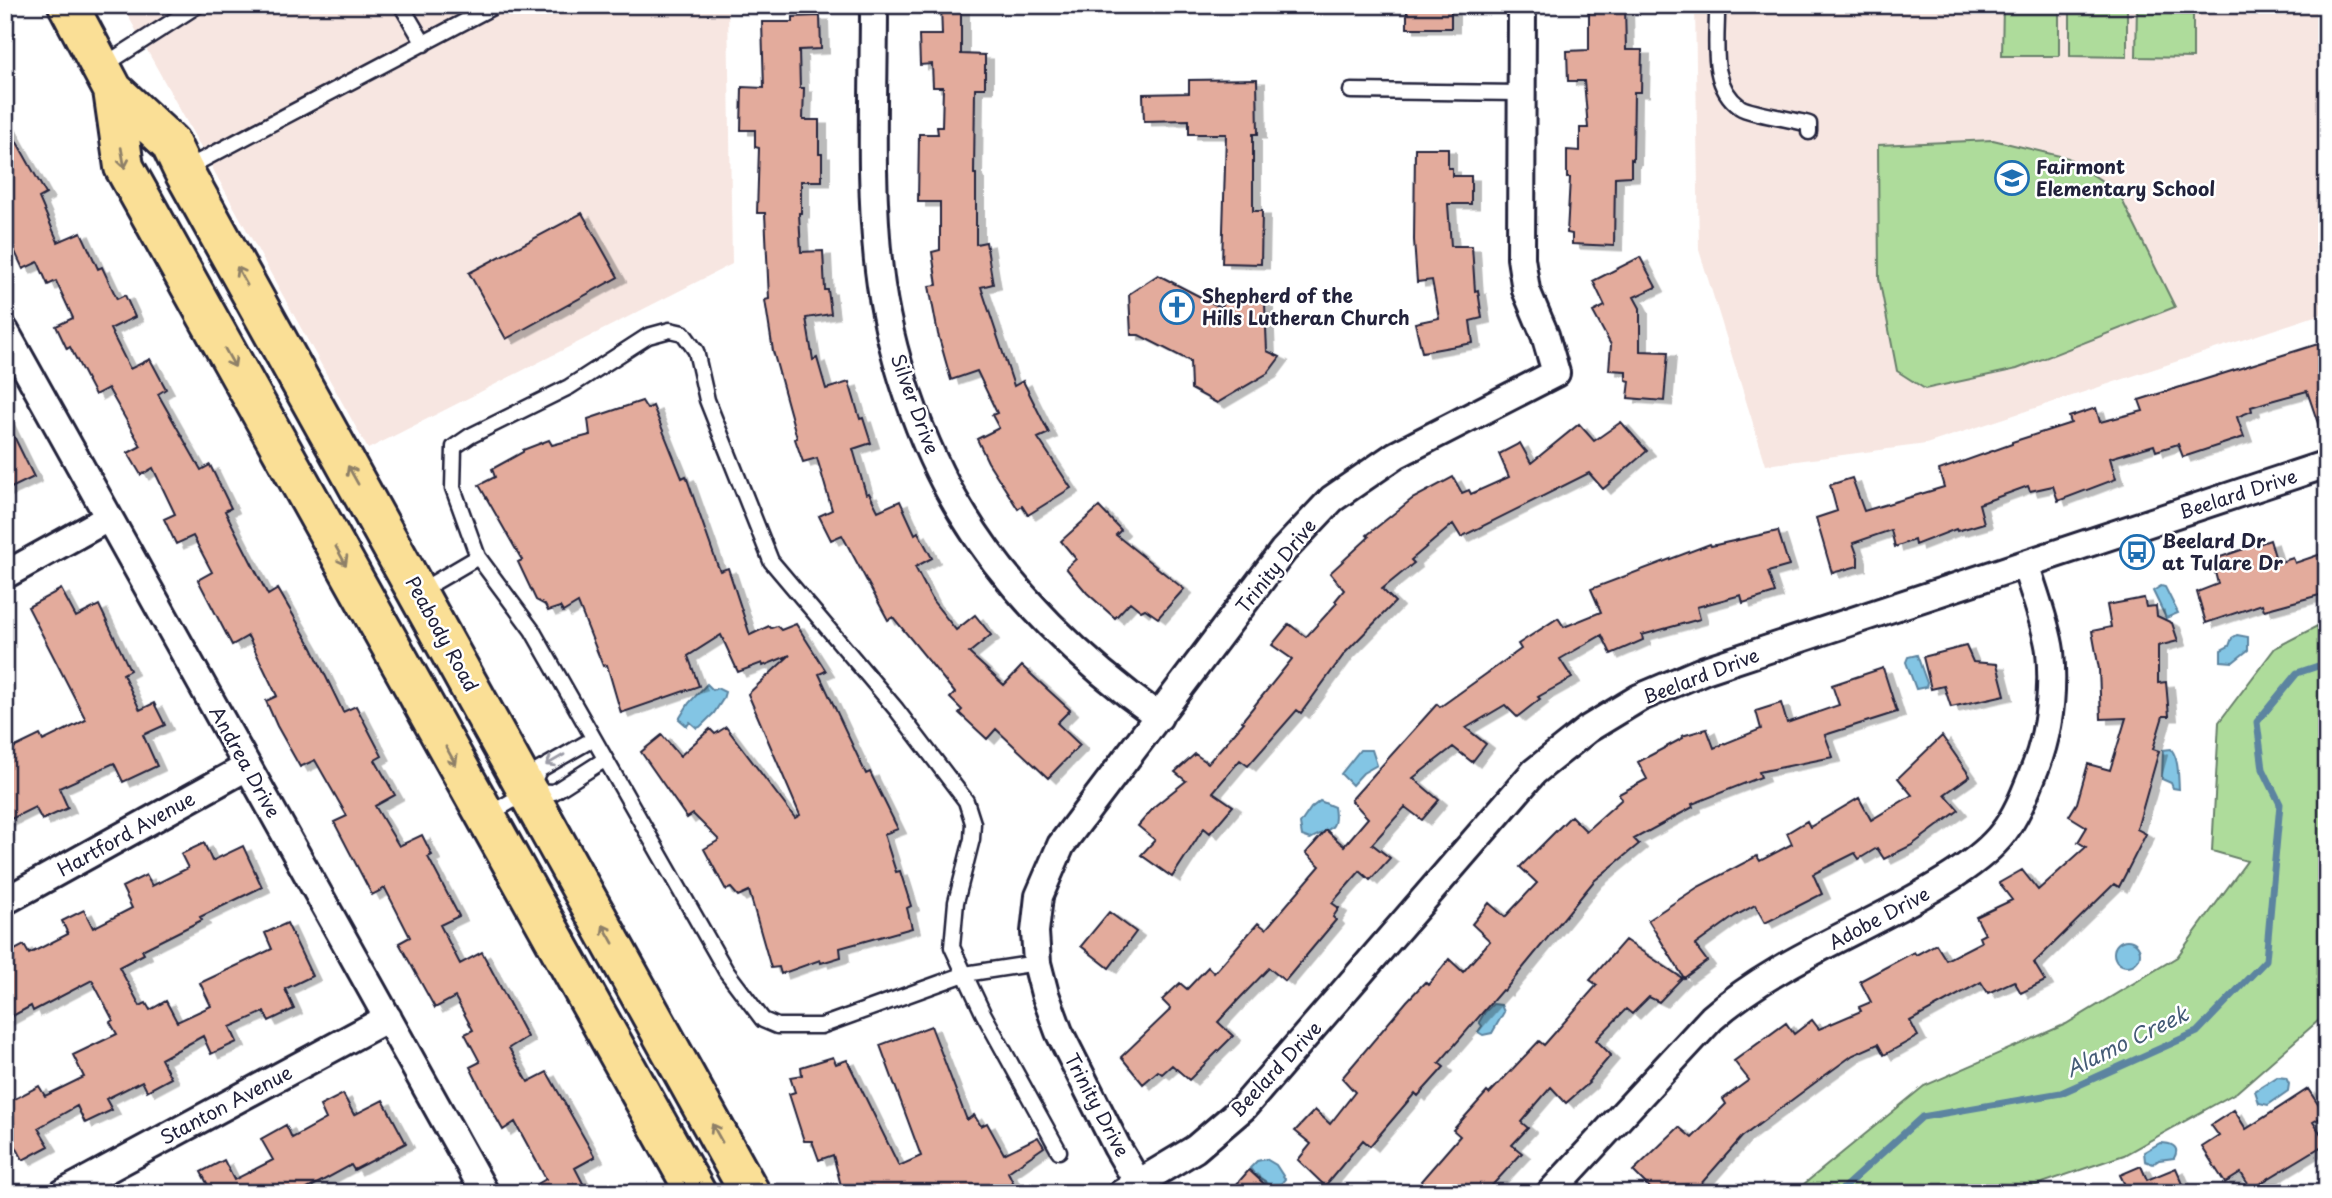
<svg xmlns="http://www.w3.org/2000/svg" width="2332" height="1198" viewBox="0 0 2332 1198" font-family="'Playpen Sans',sans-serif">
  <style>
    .built { fill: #f7e6e1 }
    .green { fill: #aedc9b; stroke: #687f6b; stroke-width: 2 }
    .water { fill: #83c5e4; stroke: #5c84a0; stroke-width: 2 }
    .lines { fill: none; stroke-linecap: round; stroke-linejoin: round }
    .stream { stroke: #5c84a0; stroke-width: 7 }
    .building { fill: #e3ab9c; stroke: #22223b; stroke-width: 2; filter: url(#shadow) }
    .service-casing { stroke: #22223b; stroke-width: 19 }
    .minor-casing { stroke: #22223b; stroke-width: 32 }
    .primary-casing { stroke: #22223b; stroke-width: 44 }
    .service { stroke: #fff; stroke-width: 14 }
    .minor { stroke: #fff; stroke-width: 26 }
    .primary { stroke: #fadf96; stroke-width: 38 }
    .oneway { stroke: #8e8068 }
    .oneway2 { stroke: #9c9ca7 }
    .labels { text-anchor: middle; stroke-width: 5; stroke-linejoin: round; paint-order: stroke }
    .poi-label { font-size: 19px; font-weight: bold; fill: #22223b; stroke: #fff; text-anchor: start }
    .street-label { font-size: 19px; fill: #22223b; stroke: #fff }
    .water-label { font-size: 21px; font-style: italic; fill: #445b76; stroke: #fff }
  </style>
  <defs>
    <filter id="shadow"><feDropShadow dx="8" dy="4.5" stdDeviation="0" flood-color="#0004"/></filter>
  </defs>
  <rect width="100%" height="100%" fill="#fff"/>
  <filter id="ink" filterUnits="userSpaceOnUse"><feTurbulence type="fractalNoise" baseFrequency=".0143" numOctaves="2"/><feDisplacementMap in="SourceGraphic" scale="14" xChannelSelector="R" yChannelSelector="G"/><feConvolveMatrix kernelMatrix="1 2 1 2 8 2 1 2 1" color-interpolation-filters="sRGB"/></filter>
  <g filter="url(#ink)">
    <path class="built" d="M122 5H728L732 264 368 449Z
      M1695 5H2327V312L1926 444 1766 465 1699 250Z"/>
    <path class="green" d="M2003 5H2059V56H2002Z
      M2070 5H2127V57L2070 56Z
      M2137 5H2193V58L2136 57Z
      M1993 140 2068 158 2118 192 2175 307 2017 369 1925 389 1897 371 1879 278 1878 145Z
      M2327 621V1013L2237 1092 2124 1155 2013 1193H1793L1924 1086 2066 1024 2177 957 2247 861 2212 851 2219 722 2275 648Z"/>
    <path class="water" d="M2161 586 2165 587 2178 613 2166 618 2153 591Z
      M2237 635 2248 637V650L2233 662 2221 661V650L2229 646 2232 638Z
      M1917 655 1927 683 1926 687 1916 689 1906 662 1908 657Z
      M707 684 713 690 717 688 725 692 723 699 714 713 700 727 697 728 690 722 687 726 679 719 689 703Z
      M2171 749C2179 759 2178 776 2179 789L2173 788 2171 783 2162 779 2163 750Z
      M1360 750H1372L1377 765 1363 773 1352 785 1341 774Z
      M1320 801 1334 807C1338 831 1330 828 1310 839L1302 836 1300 824 1311 808Z
      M2114 953a13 13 0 1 1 26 0a13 13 0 1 1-26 0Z
      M1493 1004 1501 1005 1504 1012 1492 1033 1483 1035 1478 1032 1482 1026 1479 1022 1485 1012Z
      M2277 1077 2286 1078 2289 1084 2288 1091 2268 1105 2259 1103 2255 1091Z
      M2160 1143C2170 1143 2181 1146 2174 1158L2159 1160 2153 1164 2145 1161 2144 1152Z
      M1266 1159 1276 1165 1285 1179 1276 1190 1266 1185 1265 1181 1256 1176 1250 1168 1257 1161Z"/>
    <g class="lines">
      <path class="stream" d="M1838 1193 1922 1117 2061 1093 2197 1032 2266 960 2280 804 2263 769 2257 722 2297 673 2327 663"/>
    </g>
    <path class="building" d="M941 5H961V54L985 55V88H975L974 174H976V244L986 242 993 284 981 287 1014 386 1023 381 1049 433 1038 438 1071 488 1028 515 1022 506 1018 509 988 462 977 439 999 428 992 415 997 413 977 371 951 380 938 334 929 286 937 285 932 252 940 250V202H918L919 134H938L937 127H942L943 87H933L932 64 920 65 919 35H942Z
      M1407 5H1451V28H1407Z
      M1589 5H1625L1626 50H1642L1641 92H1634L1633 160 1631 159V176L1615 177 1614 246 1572 244V234L1567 233 1570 178H1567V150L1580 151V128H1588L1584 81H1568L1567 51 1589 50Z
      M820 16 821 49 799 50 800 88H804L803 120H819V154H822V181H801V213H799L801 252 823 251 825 290H828L831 314 806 318 813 360 817 358 826 389 849 382 860 419 863 418 871 443 853 449 866 494 869 493 878 511 900 501 915 534 918 532 932 558 915 567 933 601 956 630 975 615 991 635 969 653 1004 685 1022 666 1070 710 1057 723 1080 745 1048 778 996 729 987 739 959 713 962 710 950 698 955 693 893 617 888 620 842 535 831 540 819 516 832 510 817 458 803 462 795 439 797 438 773 351 765 300 769 299 765 213H757L759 148 755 147V130H741L742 87 764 88 762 22H793V17Z
      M1257 79 1258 134H1253V211H1262L1261 264 1222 263 1226 134H1189V120L1144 121 1143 94 1189 93V80Z
      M5 121 46 194 39 198 58 242 81 232 98 269 102 267 117 299 125 295 135 317 110 329 130 369 150 359 166 389 158 394 201 470 210 465 231 508 225 511 268 595 278 589 311 646 343 712 356 706 382 756 375 760 395 795 375 806 399 846 422 835 432 855 428 857 459 916 440 925 460 964 482 952 527 1037 509 1048 528 1082 547 1072 595 1157 575 1168 588 1193H522L546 1179 515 1122 503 1130 489 1105 470 1067 480 1062 465 1034 473 1030 455 997 435 1008 399 943 410 937 385 888 372 895 334 822 347 816 315 760 300 767 277 726 266 701 277 696 248 636 232 645 198 580 212 572 193 536 176 544 164 519 175 514 153 468 141 475 128 453 141 446 108 388 95 395 70 347 67 349 56 326 73 318 56 281 48 285 38 262 23 269 5 230Z
      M1415 148H1448V168H1452V176H1471V204H1448L1451 246H1472L1475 291 1478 290 1482 318 1470 321 1473 343 1422 352 1415 323 1439 318 1432 280 1417 282 1414 240Z
      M582 213 618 277 506 339 469 273Z
      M1640 257 1656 287 1634 297 1640 308V351L1668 352 1664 401 1628 398 1630 381 1626 380V371L1609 370 1611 345 1593 312 1605 306 1593 281Z
      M1158 275 1222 308V305L1241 292 1265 304 1267 351 1280 357 1268 373 1217 403 1191 389 1190 361 1139 335H1131L1129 294Z
      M2318 344 2327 370V438H2323L2307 391 2267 402 2251 407 2252 411 2237 417 2244 437 2183 457 2178 444 2156 451 2154 445 2110 458 2116 479 2058 501 2053 486 2030 491 2028 486 1979 504 1984 523 1957 531 1956 529 1915 545 1914 540 1895 547 1891 530 1853 543 1858 557V566L1832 573 1816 518 1837 511 1830 485 1852 478 1864 511 1944 487 1939 470 2012 444V442L2071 423 2069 417 2096 408 2100 422 2143 411 2139 400Z
      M642 401 647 409 653 406 682 478 686 476 717 564 720 571 728 568 750 635 769 626 771 628 777 626 781 630 796 624 826 671 819 674 866 774 870 772 898 829 884 834 896 872 900 871 911 906 907 908 912 928 840 948 841 957 821 963 820 960 781 974 779 967 771 968 749 891 738 896 731 888 726 890 704 849 719 840 693 814 687 818 641 752 662 735 680 756 710 729 715 734 726 727 795 818 800 815 748 694 790 655 763 666 762 663 738 672 721 635 688 656 699 686 621 713 607 665 603 666 578 603 563 612 560 607 548 611 545 605 536 600 518 562 522 560 479 485 495 477 492 469 523 452V450L549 440 552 445 590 435 588 419Z
      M5 418 34 477 5 491Z
      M1621 422 1647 451 1603 489 1589 473 1461 537 1453 524 1411 560 1414 563 1382 589 1395 602 1345 653 1301 713 1297 710 1248 766 1240 760 1213 792 1233 806 1210 833 1204 828 1172 877 1141 855 1155 840 1138 826 1156 805 1186 781 1175 772 1195 754 1208 763 1244 722 1242 721 1292 659 1272 645 1289 624 1306 637 1337 603 1335 601 1344 590 1330 573 1369 537 1367 535 1412 499 1453 477 1462 493 1469 490 1471 494 1509 477 1499 454 1520 443 1531 463 1579 424 1594 441Z
      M1099 507 1121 530 1116 535 1184 589 1158 618 1145 609 1141 611 1130 602 1115 618 1087 593 1066 568 1076 559 1061 541Z
      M1778 531 1789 566 1768 572 1775 593 1743 603 1741 595 1697 607 1700 619 1642 635 1643 640 1611 654 1602 635 1560 659 1572 678 1538 697 1540 699 1517 717 1505 705 1466 728 1486 744 1472 762 1453 747 1413 778 1439 800 1422 820 1405 807 1372 844 1390 858 1370 880 1360 871 1332 903 1339 908 1333 917 1336 920 1285 981 1269 968 1240 998 1218 1022 1233 1036 1189 1080 1172 1065 1162 1074 1158 1071 1143 1084 1121 1057 1169 1011 1170 1008 1162 1000 1180 983 1187 989 1208 967 1214 973 1258 923 1266 929 1320 866 1306 853 1326 830 1344 846 1368 818 1351 800 1437 704 1440 707 1521 649 1518 644 1558 618 1564 627 1601 612 1591 589 1710 544 1711 546Z
      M2270 540 2277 563 2293 558 2295 563 2327 552V593L2264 610 2262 604 2206 623 2197 592 2218 584 2212 560Z
      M61 589 76 617 99 605 130 670 123 674 140 710 154 703 165 725 143 735 157 766 123 782 114 763 59 788 68 808 42 820 35 807 5 822V752L40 735 43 741 86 720 28 607Z
      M2144 598 2146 607 2156 606 2157 616 2172 623 2178 641 2158 646V683L2166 682 2169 716H2163L2153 749 2159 751 2137 829 2146 834 2119 887 2114 884 2034 963 2045 981 2021 993 2014 981 1988 993 1981 982 1910 1021 1918 1036 1884 1055 1878 1044 1853 1055 1820 1079 1742 1137 1693 1193H1655L1633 1171 1679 1127 1692 1138 1726 1104 1723 1099 1749 1080 1734 1061 1786 1023 1794 1034 1812 1020 1819 1029 1861 1011 1859 1007 1871 1002 1860 981 1914 952 1916 955 1936 944 1946 960 1981 942 1979 937 1985 934 1976 917 2012 900 1999 883 2022 870 2038 890 2086 847 2078 842 2087 827 2069 816 2077 803 2088 764 2110 770 2126 718 2101 719 2099 669 2092 631 2111 627 2107 605Z
      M1966 646 1973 662 1997 664 2005 695 1951 707 1944 686 1931 689 1923 657Z
      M1883 668 1897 712 1825 735 1833 757 1759 772 1761 777 1692 804 1693 807 1634 839 1639 844 1594 881 1504 991 1502 990 1439 1063 1444 1067 1418 1096 1415 1093 1370 1146 1363 1140 1325 1186 1298 1160 1311 1144 1295 1131 1315 1110 1330 1124 1355 1092 1342 1078 1407 1001 1425 982 1428 985 1449 959 1463 972 1490 941 1472 924 1489 903 1505 917 1537 883 1520 867 1571 816 1586 831 1622 799 1619 794 1647 779 1638 762 1683 738 1682 736 1707 729 1714 748 1761 729 1756 711 1781 703 1787 723 1839 705 1832 685Z
      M1942 736 1970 776 1945 794 1959 810 1912 845 1884 859 1877 848 1859 859 1855 853 1813 874 1822 894 1765 923 1755 905 1735 916 1695 945 1707 961 1684 978 1648 920 1698 887 1757 856 1760 861 1792 844 1787 833 1807 821 1810 827 1859 798 1871 820 1912 795 1898 778Z
      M204 843 212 861 243 846 262 887 200 917 202 920 142 950 144 954 119 967 140 1006 146 1003 150 1010 166 1001 177 1022 211 1006 200 983 272 949 265 933 287 923 312 976 285 989 294 1009 269 1021 264 1012 230 1027 237 1042 211 1054 203 1036 161 1059 171 1078 147 1091 142 1081 106 1099 112 1110 85 1123 77 1106 38 1128 49 1146 23 1160 13 1141 5 1145V1104L39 1086 45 1096 84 1077 73 1055 117 1034 110 1022 113 1020 92 980 33 1011 31 1006 5 1020V955L24 945 29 954 68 934 62 921 84 910 93 928 132 908 122 887 146 875 152 886 188 868 181 854Z
      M1109 912 1136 932 1109 968 1081 946Z
      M1625 940 1682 978 1659 1002 1649 997 1632 1014 1626 1009 1596 1040 1611 1055 1588 1082 1589 1083 1566 1103 1551 1087 1521 1122 1528 1128 1512 1145 1522 1153 1485 1193H1434L1421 1181 1460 1136 1453 1130 1487 1092 1489 1094 1539 1041 1544 1045 1597 985 1590 980Z
      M931 1026 967 1120 974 1115 981 1126 987 1123 1004 1154 1038 1137 1044 1147 1008 1172 1014 1184 998 1193H843L833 1155 819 1160 812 1141H804L789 1094 795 1092 790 1077 802 1075 801 1067 833 1057 836 1064 847 1060 899 1166 921 1156 880 1045Z
      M2308 1089 2325 1115 2313 1122 2327 1143 2251 1189 2241 1173 2225 1183 2202 1147 2219 1136 2211 1125 2234 1110 2246 1129Z
      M343 1094 354 1115 383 1100 406 1143 354 1170 351 1165 300 1193H208L211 1191 201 1172 224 1160 234 1180 273 1160 261 1139 286 1125 292 1138 326 1119 320 1106Z
      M2141 1166 2147 1180 2176 1168 2187 1193H2118L2127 1189 2120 1175Z
      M1249 1170 1274 1193H1229Z"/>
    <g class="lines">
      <g class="service-casing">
        <path id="service" d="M401 5 424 44
          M1717 5C1718 39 1708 84 1740 107 1748 113 1796 120 1809 124V132
          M103 66 198 5
          M1351 91 1522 93
          M185 169 496 5
          M420 591 478 557
          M531 787 539 770 593 739
          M488 815 529 791 554 792 604 760
          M1037 963 965 974 821 1026H777L763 1020 726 971 532 630 478 557 453 488 454 447 470 436 569 387 648 336 670 330 683 333 696 351 707 400 771 561 896 709 966 801 973 823 972 839 956 902 952 947 983 1013 1059 1151"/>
      </g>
      <g class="minor-casing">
        <path id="minor" d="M874 5C874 93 869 182 879 270 888 349 920 445 962 513 1010 593 1083 663 1159 717
          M5 331 485 1193
          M5 575 108 518
          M5 901 247 767
          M63 1193 388 1018
          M1122 1193 1195 1149 1244 1107 1534 772 1588 729 1639 698 1705 670 2327 464
          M1144 1193 1117 1147 1059 1032 1045 994 1037 963 1035 932 1039 896 1061 845 1283 551 1332 499 1396 455 1556 373 1545 335 1526 290 1521 258 1522 5
          M1550 1193 1712 1018C1766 970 1836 941 1899 907 1932 889 1980 863 2003 833 2016 816 2024 796 2032 776 2049 736 2054 695 2050 651 2047 627 2033 589 2025 564"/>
      </g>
      <g class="primary-casing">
        <path id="primary" d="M68 5 113 90 124 167 696 1193
          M113 90 170 143 183 170 750 1193"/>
      </g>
      <use href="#service" class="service"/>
      <use href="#minor" class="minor"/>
      <use href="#primary" class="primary"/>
    </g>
    <defs><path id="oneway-shaft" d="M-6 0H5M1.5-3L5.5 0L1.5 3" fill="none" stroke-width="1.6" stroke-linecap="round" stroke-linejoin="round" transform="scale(1.75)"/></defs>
    <g class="oneway">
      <use href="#oneway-shaft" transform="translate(123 158) rotate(80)"/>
      <use href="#oneway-shaft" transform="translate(242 276) rotate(-119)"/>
      <use href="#oneway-shaft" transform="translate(230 358) rotate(61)"/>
      <use href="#oneway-shaft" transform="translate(353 475) rotate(-119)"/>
      <use href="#oneway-shaft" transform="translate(341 556) rotate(61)"/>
      <use href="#oneway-shaft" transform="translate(451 756) rotate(61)"/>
      <use href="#oneway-shaft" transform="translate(608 934) rotate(-119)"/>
      <use href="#oneway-shaft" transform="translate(717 1133) rotate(-119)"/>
    </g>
    <use class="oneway2" href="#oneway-shaft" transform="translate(555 760) rotate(150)"/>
  </g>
  <defs>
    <g id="school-ring" transform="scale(1.75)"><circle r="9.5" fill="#fff" stroke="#1f6fb2" stroke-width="1.5"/><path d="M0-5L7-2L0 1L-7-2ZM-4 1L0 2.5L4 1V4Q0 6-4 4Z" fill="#1f6fb2"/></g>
    <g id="church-ring" transform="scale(1.75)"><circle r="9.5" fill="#fff" stroke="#1f6fb2" stroke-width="1.5"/><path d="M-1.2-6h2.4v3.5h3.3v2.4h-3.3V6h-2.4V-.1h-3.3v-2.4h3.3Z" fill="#1f6fb2"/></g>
    <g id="bus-ring" transform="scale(1.75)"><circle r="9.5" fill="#fff" stroke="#1f6fb2" stroke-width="1.5"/><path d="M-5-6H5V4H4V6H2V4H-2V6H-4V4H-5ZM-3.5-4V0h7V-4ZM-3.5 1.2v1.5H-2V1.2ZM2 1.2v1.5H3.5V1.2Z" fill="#1f6fb2"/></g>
  </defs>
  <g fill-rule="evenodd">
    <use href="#school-ring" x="2012" y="178"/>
    <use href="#church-ring" x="1177" y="307"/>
    <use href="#bus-ring" x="2137" y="552"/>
  </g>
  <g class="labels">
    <g class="poi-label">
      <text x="2036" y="174">Fairmont<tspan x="2036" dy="22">Elementary School</tspan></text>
      <text x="1202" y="303">Shepherd of the<tspan x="1202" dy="22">Hills Lutheran Church</tspan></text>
      <text x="2162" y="548">Beelard Dr<tspan x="2162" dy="22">at Tulare Dr</tspan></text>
    </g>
    <g class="street-label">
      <text transform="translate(915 404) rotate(70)" y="7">Silver Drive</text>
      <text transform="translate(2238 494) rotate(-18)" y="7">Beelard Drive</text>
      <text transform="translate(1276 566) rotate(-51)" y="7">Trinity Drive</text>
      <text transform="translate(442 634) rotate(61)" y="7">Peabody Road</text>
      <text transform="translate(1701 676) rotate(-21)" y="7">Beelard Drive</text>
      <text transform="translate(245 762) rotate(61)" y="7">Andrea Drive</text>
      <text transform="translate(126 834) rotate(-29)" y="7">Hartford Avenue</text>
      <text transform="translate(1879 918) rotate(-28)" y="7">Adobe Drive</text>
      <text transform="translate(1276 1069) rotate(-47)" y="7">Beelard Drive</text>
      <text transform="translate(226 1105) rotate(-28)" y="7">Stanton Avenue</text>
      <text transform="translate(1097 1105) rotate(62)" y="7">Trinity Drive</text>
    </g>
    <g class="water-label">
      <text transform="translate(2127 1042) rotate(-26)" y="7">Alamo Creek</text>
    </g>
  </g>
  <rect width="2332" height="1198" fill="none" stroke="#fff" stroke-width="28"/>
  <rect x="14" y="14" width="2304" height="1170" fill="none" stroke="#22223b" stroke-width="2.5" filter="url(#ink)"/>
</svg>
